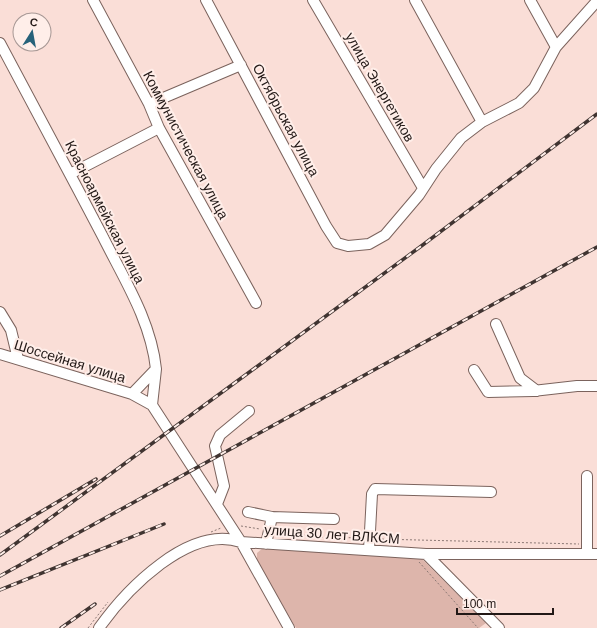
<svg xmlns="http://www.w3.org/2000/svg" width="597" height="628" viewBox="0 0 597 628" font-family="Arial,sans-serif">
  <style>
    .green { fill: #ddb5ab }
    .lines { fill: none; stroke-linecap: round; stroke-linejoin: round }
    .minor-casing { stroke: #7b635d; stroke-width: 12 }
    .path { stroke: #8c7975; stroke-width: 1; stroke-dasharray: 2 2; stroke-linecap: butt }
    .minor { stroke: #fff; stroke-width: 10 }
    .rail-casing { stroke: #403431; stroke-width: 3.5 }
    .rail { stroke: #ffeee9; stroke-width: 2; stroke-dasharray: 6; stroke-linecap: butt }
    .labels { text-anchor: middle; stroke-width: 4; stroke-linejoin: round; paint-order: stroke }
    .street-label { font-size: 14px; fill: #221816; stroke: #ffeee9 }
  </style>
  <rect width="100%" height="100%" fill="#faded7"/>
  <path class="green" d="M263 548 418 555 486 623 479 628H296L257 561V553Z"/>
  <g class="lines">
    <g class="minor-casing">
      <path id="minor" d="M93 0 149 104 159 128 256 303
        M206 0 326 226 337 243 348 246 369 244 385 235 419 195 436 169 461 138 482 122 519 103 534 88 556 47 597 1
        M313 0 423 188
        M415 0 482 122
        M530 0 556 47
        M0 43C34 107 69 172 103 237 124 279 151 321 156 369L132 394
        M149 104 241 65
        M70 174 159 128
        M0 312 11 330 18 359
        M496 324 520 378 537 391
        M0 354 132 394 152 405
        M156 369 152 405 241 542 289 628
        M474 370 488 392 533 391 577 386H597
        M587 476V554
        M217 504 224 486 215 446 220 435 249 411
        M248 512 272 517
        M266 544 272 517 334 519
        M369 550 372 494 375 489 491 492
        M426 554 499 628
        M99 628C126 590 189 524 241 542L426 554H597"/>
    </g>
    <path class="path" d="M241 526 260 529
      M211 532 221 528
      M277 532 322 537 361 538
      M378 539 579 544
      M419 562 478 628
      M88 628 108 602"/>
    <use href="#minor" class="minor"/>
    <g class="rail-casing">
      <path id="rail" d="M0 536 96 479
        M0 555 420 247 597 114
        M0 576 597 247
        M0 590 164 524
        M61 628 95 604"/>
    </g>
    <use href="#rail" class="rail"/>
  </g>
  <g class="labels">
    <g class="street-label">
      <text transform="translate(380 87) rotate(60)" y="5">улица Энергетиков</text>
      <text transform="translate(286 120) rotate(62)" y="5">Октябрьская улица</text>
      <text transform="translate(186 145) rotate(62)" y="5">Коммунистическая улица</text>
      <text transform="translate(105 212) rotate(63)" y="5">Красноармейская улица</text>
      <text transform="translate(70 361) rotate(17)" y="5">Шоссейная улица</text>
      <text transform="translate(332 534) rotate(4)" y="5">улица 30 лет ВЛКСМ</text>
    </g>
  </g>
  <g transform="translate(32 32) rotate(11)"><circle r="19" fill="#ffeee9" stroke="#a79895"/>
  <path d="M0-3L7 15L0 10L-7 15Z" fill="#27627a"/>
  <text y="-6" font-size="11" font-weight="bold" text-anchor="middle" fill="#221816">С</text>
  </g>
  <path d="M457 608v6h96v-6" fill="none" stroke="#221816" stroke-width="2"/>
  <text x="463" y="608" font-size="12" fill="#221816" stroke="#ffeee9" stroke-width="3" paint-order="stroke">100 m</text>
</svg>
